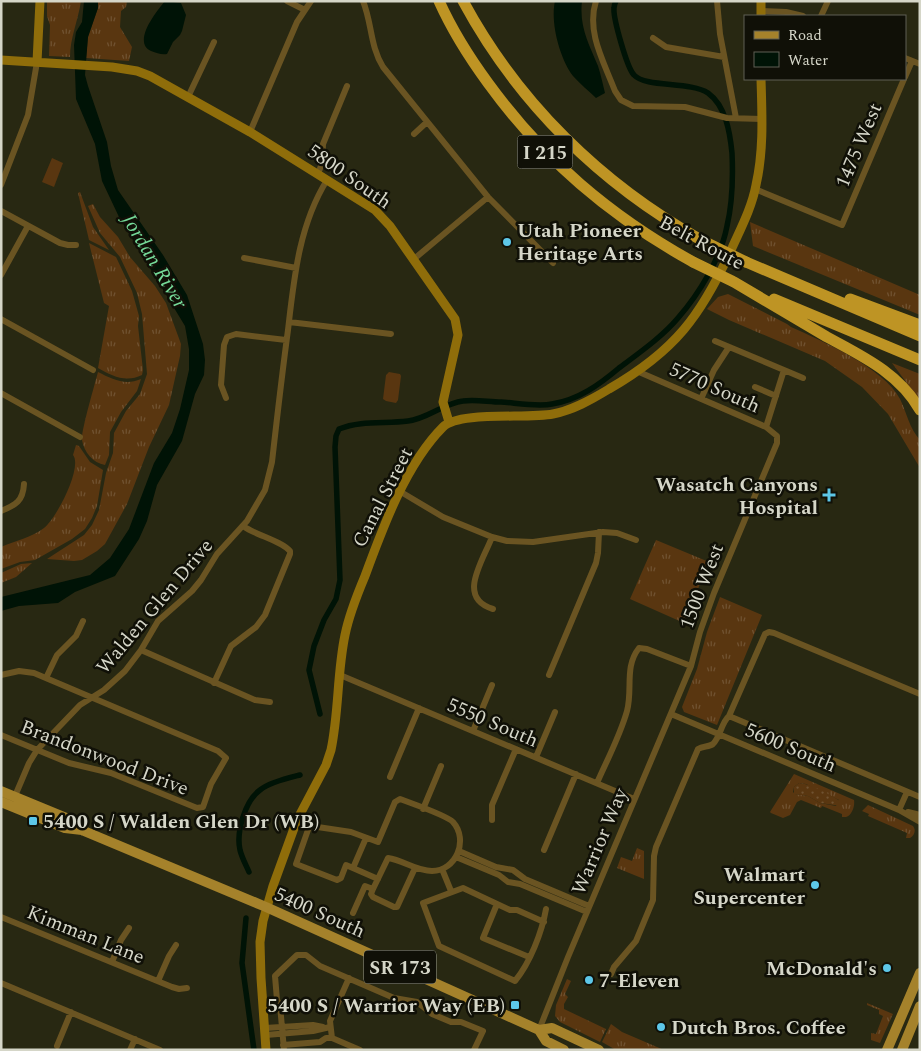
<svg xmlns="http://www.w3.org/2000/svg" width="921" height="1051" viewBox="0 0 921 1051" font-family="Spectral,serif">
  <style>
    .grass { fill: url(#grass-tufts); fill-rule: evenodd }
    .garden { fill: url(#garden-dots) }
    .pitch { fill: #593610 }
    .water { fill: #001306 }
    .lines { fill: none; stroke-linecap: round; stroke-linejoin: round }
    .canal { stroke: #001306; stroke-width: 5.5 }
    .street { stroke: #6a5422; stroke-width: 6 }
    .secondary { stroke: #8f6d0a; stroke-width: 9 }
    .primary { stroke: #a5822b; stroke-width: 10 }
    .highway { stroke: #be9424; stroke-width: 11 }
    .highway-bridge { stroke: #be9424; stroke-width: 11 }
    .poi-dot { fill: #5dc7e8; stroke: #101007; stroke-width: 2 }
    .labels { text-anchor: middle; stroke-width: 5; stroke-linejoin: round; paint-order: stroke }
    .shield { fill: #101007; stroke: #9a9b8e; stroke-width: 1 }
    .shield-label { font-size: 19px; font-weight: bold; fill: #d5d6c8 }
    .street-label { font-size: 20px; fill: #d5d6c8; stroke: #101007 }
    .poi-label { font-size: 20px; font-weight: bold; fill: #d5d6c8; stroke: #101007; text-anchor: start }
    .water-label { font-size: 21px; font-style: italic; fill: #75d998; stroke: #101007 }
  </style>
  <defs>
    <pattern id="grass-tufts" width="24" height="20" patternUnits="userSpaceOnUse" patternTransform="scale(1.25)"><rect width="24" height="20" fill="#593610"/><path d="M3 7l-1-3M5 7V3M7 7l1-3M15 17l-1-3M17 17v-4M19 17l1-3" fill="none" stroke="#705231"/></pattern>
    <pattern id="garden-dots" width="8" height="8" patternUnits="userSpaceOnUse" patternTransform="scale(1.25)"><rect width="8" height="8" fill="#593610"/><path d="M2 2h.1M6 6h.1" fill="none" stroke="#705231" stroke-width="1.8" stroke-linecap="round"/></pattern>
  </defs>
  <rect width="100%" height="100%" fill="#282812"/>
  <path class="grass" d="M47 1H81C78 21 70 38 70 57L49 56 50 25 47 16Z
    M98 1H127L126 7 121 11 120 27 132 47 129 61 86 58 88 37 98 8Z
    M80 192 93 227 109 250 89 240 78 193Z
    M93 204 100 217 118 237 130 257 155 286 166 303 181 344 180 356 169 405 149 447 127 504 105 544 97 551 82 560 74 561 47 559 84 535 92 525 99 510 106 473 113 453 114 433 126 411 140 394 147 374 142 314 137 293 120 257 100 233 88 206Z
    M750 222 920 295V315L753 246Z
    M89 243 116 257 132 291 139 316 138 326 143 370 142 375C126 383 112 376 98 368L109 306 104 303Z
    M728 294 787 324 791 327C822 341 884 368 900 399 907 413 909 428 920 440V468L888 414 862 387 825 361 729 320 707 309 718 297Z
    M892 363 920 374V401Z
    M98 372C112 379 125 386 141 379L137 391 121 412 110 432 109 455 105 465C93 463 84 452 82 440 81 431 95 384 98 372Z
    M76 445 79 446 90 462 103 470 97 506 92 518 85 529 72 539 35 560 20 562 1 569V547C15 541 32 537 44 528 56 519 83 467 73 455Z
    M656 540 709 562 684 623 630 599Z
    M32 563 16 577 1 583V573L21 564Z
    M720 597 762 615 717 725 684 712 682 707 697 669 707 632Z
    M794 774 854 800C855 806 852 815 846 817H842V814L822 806 821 808 801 800 797 802 790 815 783 818 771 813 770 812ZM799 783 806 784 839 800 836 806 820 803 808 796 795 794 793 792 794 787Z
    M868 805 913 826C916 830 915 835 910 838H906L907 833 868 816 869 814 862 811Z
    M637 848 644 851V879L617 868 621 857 632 861Z
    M567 979 571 981 565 994 568 997 564 1004V1009L606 1029 600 1042 560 1022 555 1016 556 1005Z
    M867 1003 893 1014 880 1043 871 1040V1033L876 1034 883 1016 879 1014V1010L867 1005Z
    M611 1024 622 1032 664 1050H616L602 1042Z"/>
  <path class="garden" d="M799 783C812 784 829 794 840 801L841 806 820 803 808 796 794 794V787Z"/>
  <path class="pitch" d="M52 158 63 163 54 187 42 182Z
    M389 372 400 374 401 376 398 400 396 403 386 401 383 399 386 375Z"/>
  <path class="water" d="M84 1H98V8L88 37 85 75 88 86 107 142 111 166 118 190 163 255 187 295 203 344 205 360 204 375 195 394 182 441 157 485 147 521 139 539 115 576 75 592 58 603 19 606 1 611V597L90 575 110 558 129 529 154 463 172 433 180 409 189 370V349L185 326 119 217 102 181 95 144 76 99 74 45 76 32 82 22Z
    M165 1 181 3 186 15 182 31 180 35 173 42 167 54C161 55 157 53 151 51 132 42 156 12 165 1Z
    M555 1H582C579 27 589 44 598 66 601 75 603 85 605 93L596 98C589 91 580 84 573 76 560 59 550 23 555 1Z"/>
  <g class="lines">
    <path class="canal" d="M320 714 309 670 314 646 324 620 336 599 340 580 335 447 336 436 339 429C361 420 385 424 408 421 427 419 444 403 463 401 475 399 489 402 501 402 516 403 538 407 552 404 578 400 599 385 619 368 639 353 662 337 678 318 699 294 721 258 727 226 732 205 733 175 732 153 730 133 726 106 708 93 690 81 646 88 634 75 627 68 613 18 614 8 614 6 615 3 616 1
      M249 872C246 865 242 858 240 850 236 832 245 801 260 790 270 782 288 778 300 775
      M246 918 242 963 254 1050"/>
    <path class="street" d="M287 1 305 10
      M363 1C372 23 370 46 383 67L488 197 553 263
      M596 1C586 32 604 62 615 91L621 100 633 106 685 107 727 118 762 119
      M717 1 720 34 736 118
      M761 11 786 12 803 16
      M821 16 828 1
      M653 38 666 47 724 57
      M905 58 920 64
      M905 77 912 61
      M188 97 214 42
      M250 132 297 22 311 1
      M414 134 427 122
      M318 174 322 163 323 144 347 86
      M1 185 28 115 37 62
      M755 189 842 225 904 79
      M1 211 60 243 68 245H76
      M244 258 296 268
      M414 259 488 197
      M1 275 28 226
      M1 319 93 370
      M289 322 391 334
      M715 341 803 378
      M755 387 776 396
      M1 393 80 437
      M226 398 221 385 224 345 227 337 236 334 286 340
      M701 399 714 370 729 347
      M766 427 784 370
      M401 492 443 517 492 537 507 541 533 542 603 532 617 533 636 540
      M1 511C16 505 23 501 24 484
      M492 537C483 561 456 598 493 609
      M141 650 255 700 270 702
      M1 675 19 671 34 673 218 751 226 758 211 784 203 807 197 808 111 773 69 763 1 735
      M340 675 634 799
      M549 675 596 563 598 553 599 532
      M46 678 57 655 76 636 83 621
      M214 683 231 646 256 627 265 615 290 554V551C280 540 257 536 243 526
      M671 714 899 810 920 822
      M729 716 920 797
      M473 731 492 685
      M536 757 555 712
      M390 777 419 708
      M597 783C607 760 620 736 627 711 633 689 624 667 639 648L647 649 691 666
      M15 796 29 763 37 750 80 705 104 690 125 671 141 650 158 621 192 591 201 580 217 554 247 521 265 490 272 462C277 418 282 374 288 330 294 278 299 225 327 180
      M423 809 441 766
      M899 810 907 792
      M908 812 920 815
      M492 820V805L516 749
      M544 850 576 774
      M459 851 496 867 513 870 525 879 589 906
      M456 857 499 875 508 882 520 884 587 912
      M353 868 366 838
      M442 869 451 891
      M373 889 371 894 373 897 394 907H397L415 868
      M497 904 483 938 529 957
      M353 913 365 886 373 889 388 858C403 860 416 871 432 871 456 871 469 840 453 822 446 815 410 803 400 799L395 802 378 842 351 832 311 826 309 827 296 864 337 880 341 878 346 865 378 879
      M1 917 172 987 179 989 187 988
      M544 922 517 910H510L463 888 423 903 439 946 515 981C530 963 542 932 546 909
      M112 962 121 940 129 928
      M611 974 614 967 636 941 653 900 654 856 656 847 698 749C703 746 709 747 713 744 721 736 721 723 729 716L765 634 769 632 774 633 920 694
      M158 981 169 956 176 945
      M1 983 160 1050
      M265 1028 313 1025 323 1027
      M539 1030 568 957 691 666 700 632 714 593 777 443V436L766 427 639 372
      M266 1035 313 1031 330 1027
      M332 1038 330 1021 349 978
      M283 1045 320 1042 326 1038H332L360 1050
      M57 1046 71 1012
      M130 1050 135 1039
      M284 1050 280 1005 277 1000 275 976 297 955H306L320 966 394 998 417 1002 432 1014 451 1022H461L483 1031 474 1050"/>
    <path class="secondary" d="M761 1V16
      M1 60 112 67 137 71 150 76 250 132 375 210 390 226 455 319 458 335 443 402 449 422
      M37 62 40 1
      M266 1050 261 978 260 942 263 921 273 886 297 820 326 765 331 750C339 712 337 673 345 635 349 615 357 595 365 576 383 527 406 464 443 427 459 411 527 419 553 414 573 410 591 400 609 389 675 351 701 316 732 248 741 228 752 207 756 185 764 150 762 114 761 79"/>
    <path class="primary" d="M1 791 69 819 84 831 266 907 539 1030 552 1028 599 1050
      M1 802 65 828 82 830
      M539 1030 546 1041 564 1050
      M887 1050 920 973
      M902 1050 920 1006"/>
    <path class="highway" d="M439 1C452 30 469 57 488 83 544 160 610 216 693 262
      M463 1C518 103 601 184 701 240
      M746 262 920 336
      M734 282C765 300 796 319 827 337 862 356 899 373 920 410
      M774 299 920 360
      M850 299 920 325"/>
    <path class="highway-bridge" d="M701 240 746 262
      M693 262 732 281"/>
  </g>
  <g class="poi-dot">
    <circle cx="507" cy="242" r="5"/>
    <path d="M826.5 487.5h5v5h5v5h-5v5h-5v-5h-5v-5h5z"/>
    <rect x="28" y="816" width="10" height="10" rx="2.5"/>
    <circle cx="815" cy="885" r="5"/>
    <circle cx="887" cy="968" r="5"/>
    <circle cx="589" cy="980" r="5"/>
    <rect x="510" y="1000" width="10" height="10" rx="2.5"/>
    <circle cx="661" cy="1027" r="5"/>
  </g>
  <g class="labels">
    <g class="shield">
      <rect x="517.5" y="135.5" width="55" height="33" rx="4"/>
      <rect x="364" y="950.5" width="72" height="33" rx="4"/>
    </g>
    <g class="shield-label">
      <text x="545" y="159">I 215</text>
      <text x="400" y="974">SR 173</text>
    </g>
    <g class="street-label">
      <text transform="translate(858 145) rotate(-67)" y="7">1475 West</text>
      <text transform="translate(350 176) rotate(35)" y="7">5800 South</text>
      <text transform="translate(702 242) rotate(28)" y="7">Belt Route</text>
      <text transform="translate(715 387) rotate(24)" y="7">5770 South</text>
      <text transform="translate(382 497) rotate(-63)" y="7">Canal Street</text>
      <text transform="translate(701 586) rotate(-69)" y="7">1500 West</text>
      <text transform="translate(154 606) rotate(-50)" y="7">Walden Glen Drive</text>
      <text transform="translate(493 722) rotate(23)" y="7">5550 South</text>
      <text transform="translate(791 747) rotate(23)" y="7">5600 South</text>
      <text transform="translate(105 757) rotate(21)" y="7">Brandonwood Drive</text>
      <text transform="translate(599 841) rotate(-67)" y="7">Warrior Way</text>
      <text transform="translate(320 912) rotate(24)" y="7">5400 South</text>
      <text transform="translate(86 934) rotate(22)" y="7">Kimman Lane</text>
    </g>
    <g class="poi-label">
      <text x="517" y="237">Utah Pioneer<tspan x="517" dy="23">Heritage Arts</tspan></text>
      <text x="818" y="491" text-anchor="end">Wasatch Canyons<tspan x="818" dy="23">Hospital</tspan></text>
      <text x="43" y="828">5400 S / Walden Glen Dr (WB)</text>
      <text x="805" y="881" text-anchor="end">Walmart<tspan x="805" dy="23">Supercenter</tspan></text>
      <text x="877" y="975" text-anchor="end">McDonald's</text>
      <text x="599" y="987">7-Eleven</text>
      <text x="505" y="1012" text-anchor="end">5400 S / Warrior Way (EB)</text>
      <text x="671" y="1034">Dutch Bros. Coffee</text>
    </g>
    <g class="water-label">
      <text transform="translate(155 261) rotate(59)" y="7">Jordan River</text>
    </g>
  </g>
  <rect width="921" height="1051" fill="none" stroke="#d5d6c8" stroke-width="5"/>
  <rect x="744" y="15" width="162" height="65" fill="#101007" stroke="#5f5f54"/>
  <rect x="754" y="31" width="25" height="8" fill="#a5822b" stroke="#5f5f54"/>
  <text x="788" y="40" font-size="15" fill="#d5d6c8">Road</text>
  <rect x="754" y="52" width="25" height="15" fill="#001306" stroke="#5f5f54"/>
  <text x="788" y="65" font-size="15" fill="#d5d6c8">Water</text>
</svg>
